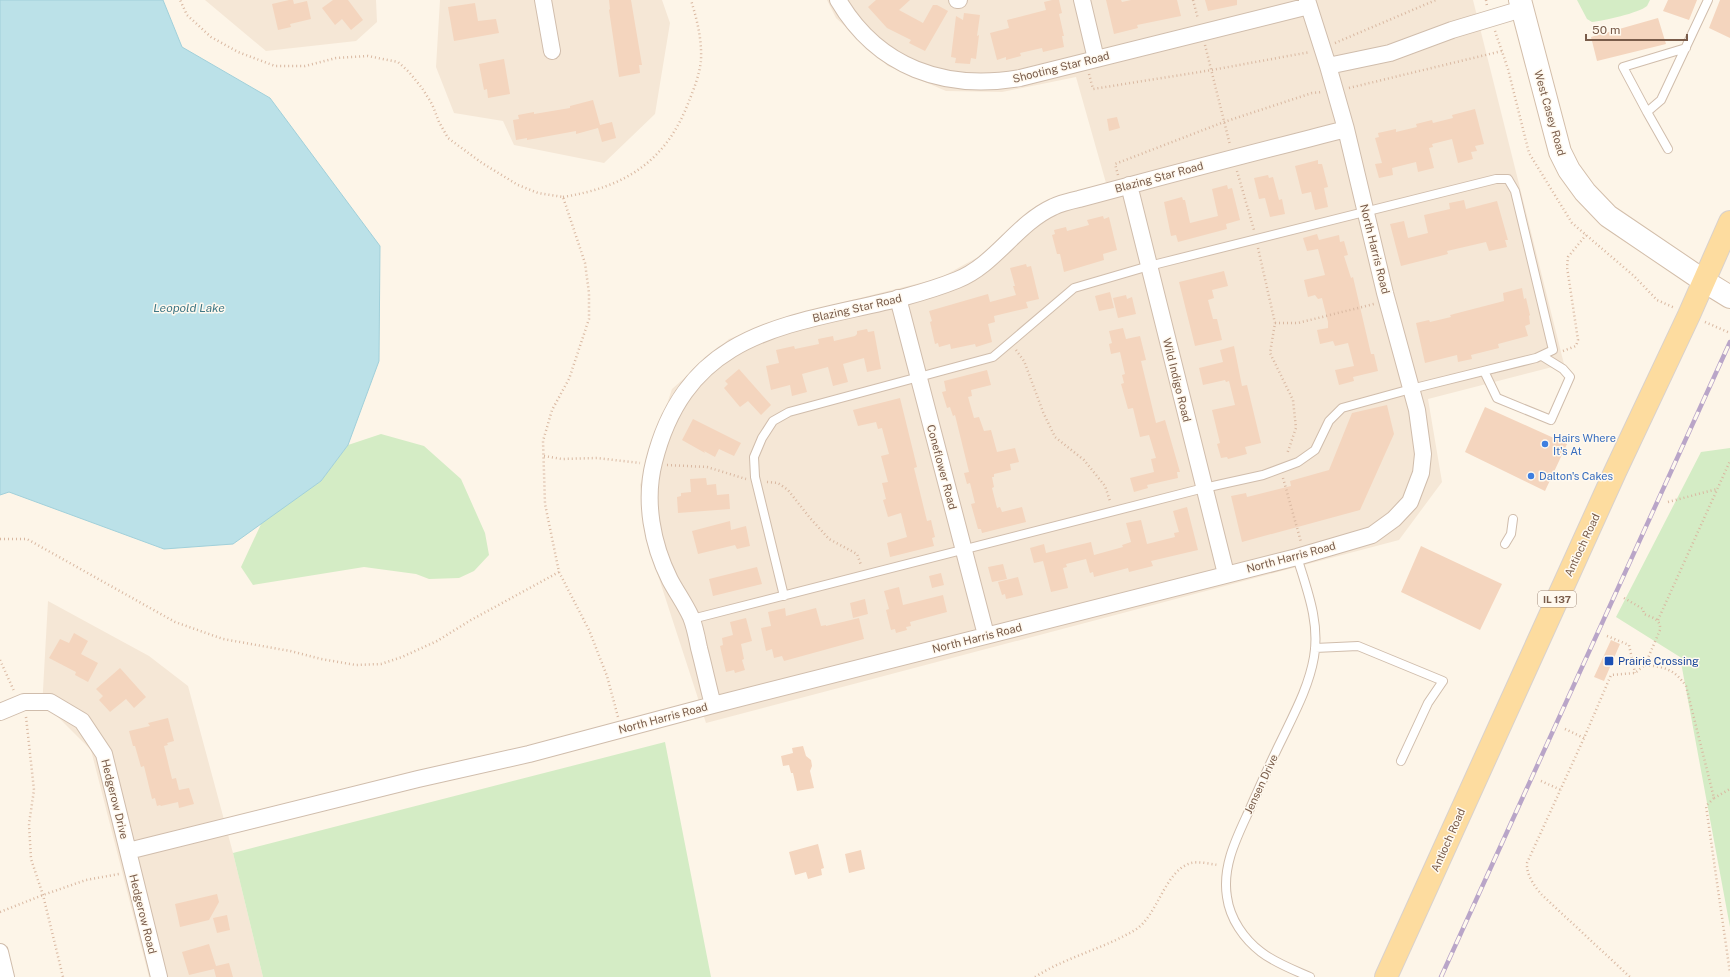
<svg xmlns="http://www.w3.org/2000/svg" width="1730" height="977" viewBox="0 0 1730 977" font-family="'Public Sans',sans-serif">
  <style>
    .residential { fill: #f5e7d6 }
    .green { fill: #d4ecc5 }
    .water { fill: #bbe1e8; stroke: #a1d0da }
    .building { fill: #f4d5be }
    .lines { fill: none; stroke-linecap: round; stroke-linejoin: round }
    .lane-casing { stroke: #d0bdac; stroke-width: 10 }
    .street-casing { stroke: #d0bdac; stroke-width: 18 }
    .secondary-casing { stroke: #d3beaa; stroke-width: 24 }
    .primary-casing { stroke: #d9d1cc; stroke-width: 24 }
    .path { stroke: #d9b8a1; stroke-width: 2.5; stroke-dasharray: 1 3; stroke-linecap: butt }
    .lane { stroke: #fff; stroke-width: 8 }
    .street { stroke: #fff; stroke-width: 16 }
    .secondary { stroke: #fff; stroke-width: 22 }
    .primary { stroke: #fddc9f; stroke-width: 22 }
    .rail-casing { stroke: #b9a5c8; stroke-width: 4.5 }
    .rail { stroke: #fff9ef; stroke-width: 3; stroke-dasharray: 9; stroke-linecap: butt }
    .shop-dot { fill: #3f7fe0; stroke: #fff9ef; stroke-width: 1.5 }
    .transit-dot { fill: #1a4fb4; stroke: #fff9ef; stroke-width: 1.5 }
    .labels { text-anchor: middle; stroke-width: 3; stroke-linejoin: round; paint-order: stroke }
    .shield { fill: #fff9ef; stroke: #a18b7c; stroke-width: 1 }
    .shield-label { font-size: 10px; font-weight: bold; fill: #795c4a }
    .street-label { font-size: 11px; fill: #795c4a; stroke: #fff9ef }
    .shop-label { font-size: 11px; fill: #366cbe; stroke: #fff9ef; text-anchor: start }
    .transit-label { font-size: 11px; fill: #164399; stroke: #fff9ef; text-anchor: start }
    .water-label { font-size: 12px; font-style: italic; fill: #3f7886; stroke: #fff9ef }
  </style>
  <rect width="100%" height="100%" fill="#fdf5e8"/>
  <path class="residential" d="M205 0H376L377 22 356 41 266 51Z
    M440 0H662L670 23 655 114 604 163 514 145 503 121 454 113 436 67Z
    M827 0H1473L1564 364 1428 399 1442 482 1399 540 706 723 654 563 640 485 672 389 729 339 804 312 940 278 980 256 1036 206 1106 183 1076 77 1002 92 946 91 888 66 836 18Z
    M48 601 149 656 188 686 233 853 263 977H149L91 750 55 714 42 708Z"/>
  <path class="green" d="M1577 0H1650C1649 2 1648 4 1647 6 1639 13 1603 21 1592 22L1587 19Z
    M381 434 424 446 461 479 485 533 489 555 474 571 459 578 429 579 416 574 364 567 253 585 241 567 262 522 321 481 348 445Z
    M1730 448V927L1680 657 1616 617 1701 452Z
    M665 742 711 977H263L233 853Z"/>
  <path class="water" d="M0 0H163L182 47 270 98 380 246 379 361 348 445 321 481 233 544 164 549 9 492 0 495Z"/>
  <path class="building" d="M289 0H293L294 4 307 1 311 19 290 24 291 27 278 30 272 4Z
    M333 0H348L363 20 351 30 342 19 335 25 322 8Z
    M609 0H631L642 65H639L640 73 619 77 609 10 610 9Z
    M876 0H910L899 10 923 23 933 5H937L948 11 925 51 909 43 911 40 887 28 868 7Z
    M1052 0H1059L1062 13 1059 14 1064 36H1062L1064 47 1043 52 1042 48 1020 53 1021 56 1006 60V57L997 60 990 33 1009 28 1007 20 1046 10 1044 2Z
    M1106 0H1121L1122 2 1131 0H1177L1181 16 1137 25 1138 28 1114 34Z
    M1205 0H1237V5L1208 11Z
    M1668 0H1697L1689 20 1663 11Z
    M1720 0H1730V38L1709 28Z
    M475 3 478 21 496 19 499 33 454 41 448 7Z
    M964 13 980 15 977 36 979 35 976 59 971 58 970 64 955 63 956 58 951 57 956 16 963 20Z
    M1658 18 1666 44 1597 61 1591 37Z
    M504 59 510 94 488 98 487 89 484 90 479 64Z
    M593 100 600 125 612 122 616 138 602 142 598 128 576 134V131L527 140V138L516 140 513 120 519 119 518 115 534 112V114L570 108V106Z
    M1475 109 1484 144 1475 146 1477 151 1471 152 1473 159 1458 163 1452 139 1432 144 1433 147 1429 148 1434 168 1418 172 1416 162 1392 168 1393 175 1379 178 1375 164 1382 163 1375 138 1379 137 1378 133 1396 129V132L1417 127 1416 124 1432 120 1433 123 1453 118 1452 115Z
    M1117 117 1120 128 1109 131 1107 119Z
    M1318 160V164H1322L1328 187 1324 188 1328 207 1315 210 1311 192 1302 194 1295 166Z
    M1268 175 1269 178 1273 177 1279 200 1282 199 1285 214 1270 217 1265 198 1259 199 1254 178Z
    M1227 185 1228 189 1232 188 1240 220 1226 224 1227 229 1178 242 1176 235 1171 236 1164 202 1182 197 1183 200H1185L1190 223 1218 216 1212 189Z
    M1464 200 1466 209 1497 201 1508 240H1505L1507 247 1489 251 1486 242 1447 251 1448 254 1401 266 1390 224 1404 221 1408 238 1428 233 1424 215 1450 209 1449 203Z
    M1103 216 1104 219 1109 217 1117 250 1103 254 1104 260 1064 272 1060 254H1057L1052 235 1055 234 1054 230 1066 227 1067 231 1089 225 1087 220Z
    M1317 234 1319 240 1339 235 1340 242 1344 241 1348 255 1344 256 1351 278 1353 277 1371 354H1374L1378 371 1353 377 1354 381 1339 385 1335 370 1354 366 1348 343 1335 346 1333 341 1320 344 1317 330 1328 328V322L1322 298 1318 299 1315 295 1308 297 1304 280 1325 275 1318 249 1307 251 1303 238Z
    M1026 264 1027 267 1031 266 1039 299 1026 302 1028 308 994 316 995 322 988 324 992 342 976 347 975 344 951 349 950 344 939 347 938 343 935 344 930 322 932 321 929 311 988 294 990 302 1016 295 1013 286H1015L1010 268Z
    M1224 271 1228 286 1212 290 1214 298 1208 300 1213 319H1217L1222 340 1195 346 1179 282Z
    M1522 288 1524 299 1526 298 1530 315 1529 316 1530 324 1525 326 1528 336 1498 344 1499 348 1471 355 1472 359 1458 362 1457 355 1425 363 1416 323 1429 320 1430 322 1451 317 1450 315 1504 301 1503 293Z
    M1110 292 1114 308 1099 311 1095 296Z
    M1126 295 1127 299 1132 297 1136 314 1118 318 1113 298Z
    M1123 328 1126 339 1140 336 1146 360 1141 361 1156 423 1165 420 1180 472H1177L1178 478 1147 485 1148 488 1134 492 1130 478 1154 472 1151 459 1156 458 1149 435 1140 437 1133 408 1128 409 1121 384 1124 383 1122 375 1125 374 1120 352 1111 354 1109 344 1112 343 1109 331Z
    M867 329 868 332 874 331 881 369 867 372 864 358 843 364 848 382 833 386 828 367 802 374 807 392 792 396 790 385 771 390 766 366 779 363 776 350 794 346 795 349 819 344 818 339 833 336 834 341 855 336 857 334V331Z
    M1234 346 1242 386 1247 385 1261 443 1245 447 1247 454 1228 459 1227 457 1221 458 1217 444 1220 443 1212 410 1235 405 1229 381 1226 382 1225 380 1203 385 1199 368 1223 362 1220 350Z
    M739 369 771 405 761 415 748 401 740 407 724 388 728 384 725 381Z
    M987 370 991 385 971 390 972 396 968 397 974 418 979 417 984 431 991 430 997 452 1015 448 1019 462 1010 464 1011 470 994 474V477H992L994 487 992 488 997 508 1000 507 1002 512 1022 507 1026 522 982 533 981 529H978L971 504 975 503 970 483 967 484 964 473 969 472 955 415 953 416 950 407 947 408 942 392 946 391 944 381Z
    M900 398 917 467 914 468 927 521 931 520 935 537 932 538 934 546 890 557 887 543 907 537 901 513 888 517 883 500 886 499 882 483 888 482 881 456 889 454 882 428 878 429 876 422 858 426 853 410Z
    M1387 405 1394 434 1360 510 1242 542 1231 496 1246 493 1247 497 1291 486 1290 481 1329 470 1352 413Z
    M1485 407 1567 444 1545 491 1465 452Z
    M693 419 741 443 734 456 719 449 715 457 704 451 705 453 682 440Z
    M706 478 707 485 716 484 717 495 729 494 730 509 678 513 677 497 681 496V493L691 492 690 479Z
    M1187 507 1198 550 1151 561 1153 566 1129 572 1128 568 1094 577 1093 572 1090 573 1086 559 1066 564 1067 567 1063 568 1068 588 1051 592 1043 561 1034 563 1030 548 1044 544 1046 553 1091 542 1094 555 1123 547 1122 545 1131 542 1126 523 1141 520 1147 544 1175 537 1174 533 1179 532 1173 511Z
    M730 521 731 530 746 526 750 546 737 549 735 545 698 554 692 531Z
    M1421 546 1502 584 1480 630 1401 592Z
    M1003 564 1007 579 992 582 988 567Z
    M757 567 762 584 713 596 709 579Z
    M941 573 944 585 932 588 929 576Z
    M1018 577 1023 595 1006 599 1005 594 1002 595 998 582Z
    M899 587 903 605 943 595 947 612 910 622 911 626 906 627 907 630 896 633 895 629 891 630 886 610 889 609 884 591Z
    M865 599 868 614 853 618 850 603Z
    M785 608 786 616 816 608 821 626 826 625V626L859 618 864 639 784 661 782 656 774 658 772 649 766 651 761 628 771 626 768 612Z
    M746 618 752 641 741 644 744 659 742 660 745 670 735 673 734 670 726 672 720 646 723 645 722 638 733 635 730 622Z
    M74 633 88 641 81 654 98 663 88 682 75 675 76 672 49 658 60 639 69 643Z
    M1611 640 1620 644 1604 681 1594 677Z
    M120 668 146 697 134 708 126 699 110 712 99 700 103 696 96 689Z
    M168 718 174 741 167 743 168 745 164 746 172 779 176 778 179 790 189 788 194 804 179 808 178 802 161 806 160 805 157 806 155 798 152 799 144 766 141 767 135 746H133L129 731 150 726 148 723Z
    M803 746 806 756 811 760 812 766 810 771 814 788 797 791 793 773H791L789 765 783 766 781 756 793 753 792 748Z
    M818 844 824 868 821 869 822 875 808 879 806 872 795 875 789 852Z
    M861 850 865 869 849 873 845 854Z
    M217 894 219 902 209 920 180 927 175 904Z
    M227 915 230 930 217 933 213 918Z
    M209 944 216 966 229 963 233 977H216L214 969 189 975 182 952Z"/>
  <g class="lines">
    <g class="lane-casing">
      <path id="lane" d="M1647 112 1623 67 1686 48
        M1668 149 1647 112 1661 100 1708 0
        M1484 371 1497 398 1551 420 1570 377 1563 369 1542 356
        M1505 544 1511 534 1513 519
        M1297 557C1307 590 1320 622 1314 657 1309 686 1295 712 1282 739 1270 763 1259 788 1248 813 1236 839 1222 867 1227 897 1230 919 1244 939 1261 952 1275 963 1294 970 1310 977
        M692 619 1204 488 1263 475 1298 462 1315 450 1329 421 1342 408 1411 389 1536 358 1553 350 1515 191 1508 179H1496L1149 266 1074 288 993 357 789 412 773 421 762 438 754 457 755 477 784 596
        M1315 648 1358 646 1443 681 1428 703 1401 761"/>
    </g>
    <g class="street-casing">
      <path id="street" d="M543 0 552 51
        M838 0C878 68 945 91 1020 78L1309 6
        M957 0H959
        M1082 0 1096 59
        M1307 0 1328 66
        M1129 185 1226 574
        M898 298 986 635
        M713 705C708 686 704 667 699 648 697 638 695 627 691 617 685 604 677 593 670 580 652 544 644 501 654 462 694 302 835 329 957 280 995 265 1016 224 1053 207 1061 203 1070 201 1079 199 1097 194 1116 189 1135 184 1205 165 1276 147 1346 129
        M0 712 24 702H50L82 721 104 754 159 977
        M128 851 418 779 529 754 713 705 1297 557 1372 535 1394 519 1410 502 1421 473 1423 454 1417 410 1385 293 1346 129 1328 66 1390 53 1452 30 1522 9
        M0 952 6 977"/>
    </g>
    <g class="secondary-casing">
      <path id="secondary" d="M1520 0 1560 152 1569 170 1585 192 1608 216 1704 281 1730 297"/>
    </g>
    <g class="primary-casing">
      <path id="primary" d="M1386 977 1615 472 1689 315 1730 222"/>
    </g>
    <path class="path" d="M1193 0 1198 19
      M1486 0 1487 6
      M1495 31 1508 69 1529 153 1572 223 1634 276 1657 300 1675 308
      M1335 43 1436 0
      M1205 45 1230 145
      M1089 74 1093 89 1212 70 1310 52
      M1349 88 1502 51
      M1237 171 1254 230
      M1118 175 1115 164 1224 122 1312 93 1322 92
      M563 197C625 187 666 162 689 101 694 89 700 73 701 60 702 39 697 20 691 0
      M1258 248 1275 323 1270 353 1293 400 1296 428 1287 454
      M1705 322 1730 333
      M1275 323H1298L1374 304
      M1016 350 1024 361 1043 412 1055 437 1084 460 1105 486 1110 501
      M1563 351 1576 346 1578 340 1567 267 1568 257 1586 235
      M544 456 562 459 597 458 640 463
      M667 465 707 467 746 479
      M1283 478 1301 542
      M767 482 778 483 788 490 810 518 829 539 857 554 861 565
      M1668 502 1717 489
      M0 539H27L175 622 223 639 290 651 321 659 356 665 381 664 402 657 437 641 471 620 559 572 545 504 543 441 552 410 569 379 589 319V293L585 263 563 197 538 193 518 185 482 163 448 138 439 122 432 104 422 88 409 72 398 62 368 56 336 58 305 66H275L238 52 211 37 187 15 180 0
      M559 572 589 630 607 676 618 717
      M1624 598 1643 609 1644 614C1653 618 1661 619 1660 630L1645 665 1635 673 1611 675 1584 738 1527 863C1526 875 1535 887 1542 895L1630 977
      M1658 620 1730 461
      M1607 636 1629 645 1635 673
      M0 660 14 691
      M1645 665C1665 667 1674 669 1686 686L1714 798 1706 806 1730 973
      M26 717 34 790 29 824 31 859 43 895 63 977
      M1565 729 1584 738
      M1541 781 1561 790
      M1714 798 1730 789
      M0 912 43 895 86 880 119 874
      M1035 977C1066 957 1103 949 1135 930 1158 916 1164 871 1191 863 1199 861 1210 864 1218 865"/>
    <use href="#lane" class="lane"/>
    <use href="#street" class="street"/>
    <use href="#secondary" class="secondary"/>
    <use href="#primary" class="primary"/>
    <g class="rail-casing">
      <path id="rail" d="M1441 977 1730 342"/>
    </g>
    <use href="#rail" class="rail"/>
  </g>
  <g class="shop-dot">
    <circle cx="1545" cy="444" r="4"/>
    <circle cx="1531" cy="476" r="4"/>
  </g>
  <rect class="transit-dot" x="1604" y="656" width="10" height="10" rx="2"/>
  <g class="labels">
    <rect class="shield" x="1538" y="591" width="38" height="16" rx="3"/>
    <g class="shield-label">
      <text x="1557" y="603">IL 137</text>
    </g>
    <g class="street-label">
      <text transform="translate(1061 67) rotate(-14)" y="4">Shooting Star Road</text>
      <text transform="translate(1550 113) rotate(74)" y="4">West Casey Road</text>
      <text transform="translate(1159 177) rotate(-15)" y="4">Blazing Star Road</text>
      <text transform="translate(1375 249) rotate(76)" y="4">North Harris Road</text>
      <text transform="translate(857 308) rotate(-13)" y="4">Blazing Star Road</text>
      <text transform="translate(1177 380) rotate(76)" y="4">Wild Indigo Road</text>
      <text transform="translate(942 467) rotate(75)" y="4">Coneflower Road</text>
      <text transform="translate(1582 545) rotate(-65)" y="4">Antioch Road</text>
      <text transform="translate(1291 557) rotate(-15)" y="4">North Harris Road</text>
      <text transform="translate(977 638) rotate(-14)" y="4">North Harris Road</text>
      <text transform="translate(663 718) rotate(-15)" y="4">North Harris Road</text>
      <text transform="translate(1261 784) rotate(-65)" y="4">Jensen Drive</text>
      <text transform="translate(115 799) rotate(76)" y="4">Hedgerow Drive</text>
      <text transform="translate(1448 840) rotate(-66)" y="4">Antioch Road</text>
      <text transform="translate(143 914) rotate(76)" y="4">Hedgerow Road</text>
    </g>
    <g class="shop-label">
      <text x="1553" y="442">Hairs Where<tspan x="1553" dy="13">It's At</tspan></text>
      <text x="1539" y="480">Dalton's Cakes</text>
    </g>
    <g class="transit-label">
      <text x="1618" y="665">Prairie Crossing</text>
    </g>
    <g class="water-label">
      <text x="189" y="312">Leopold Lake</text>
    </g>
  </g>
  <path d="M1586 34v6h101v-6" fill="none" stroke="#795c4a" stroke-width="2"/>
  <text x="1592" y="34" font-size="12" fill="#795c4a" stroke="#fff9ef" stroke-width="3" paint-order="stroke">50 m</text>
</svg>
